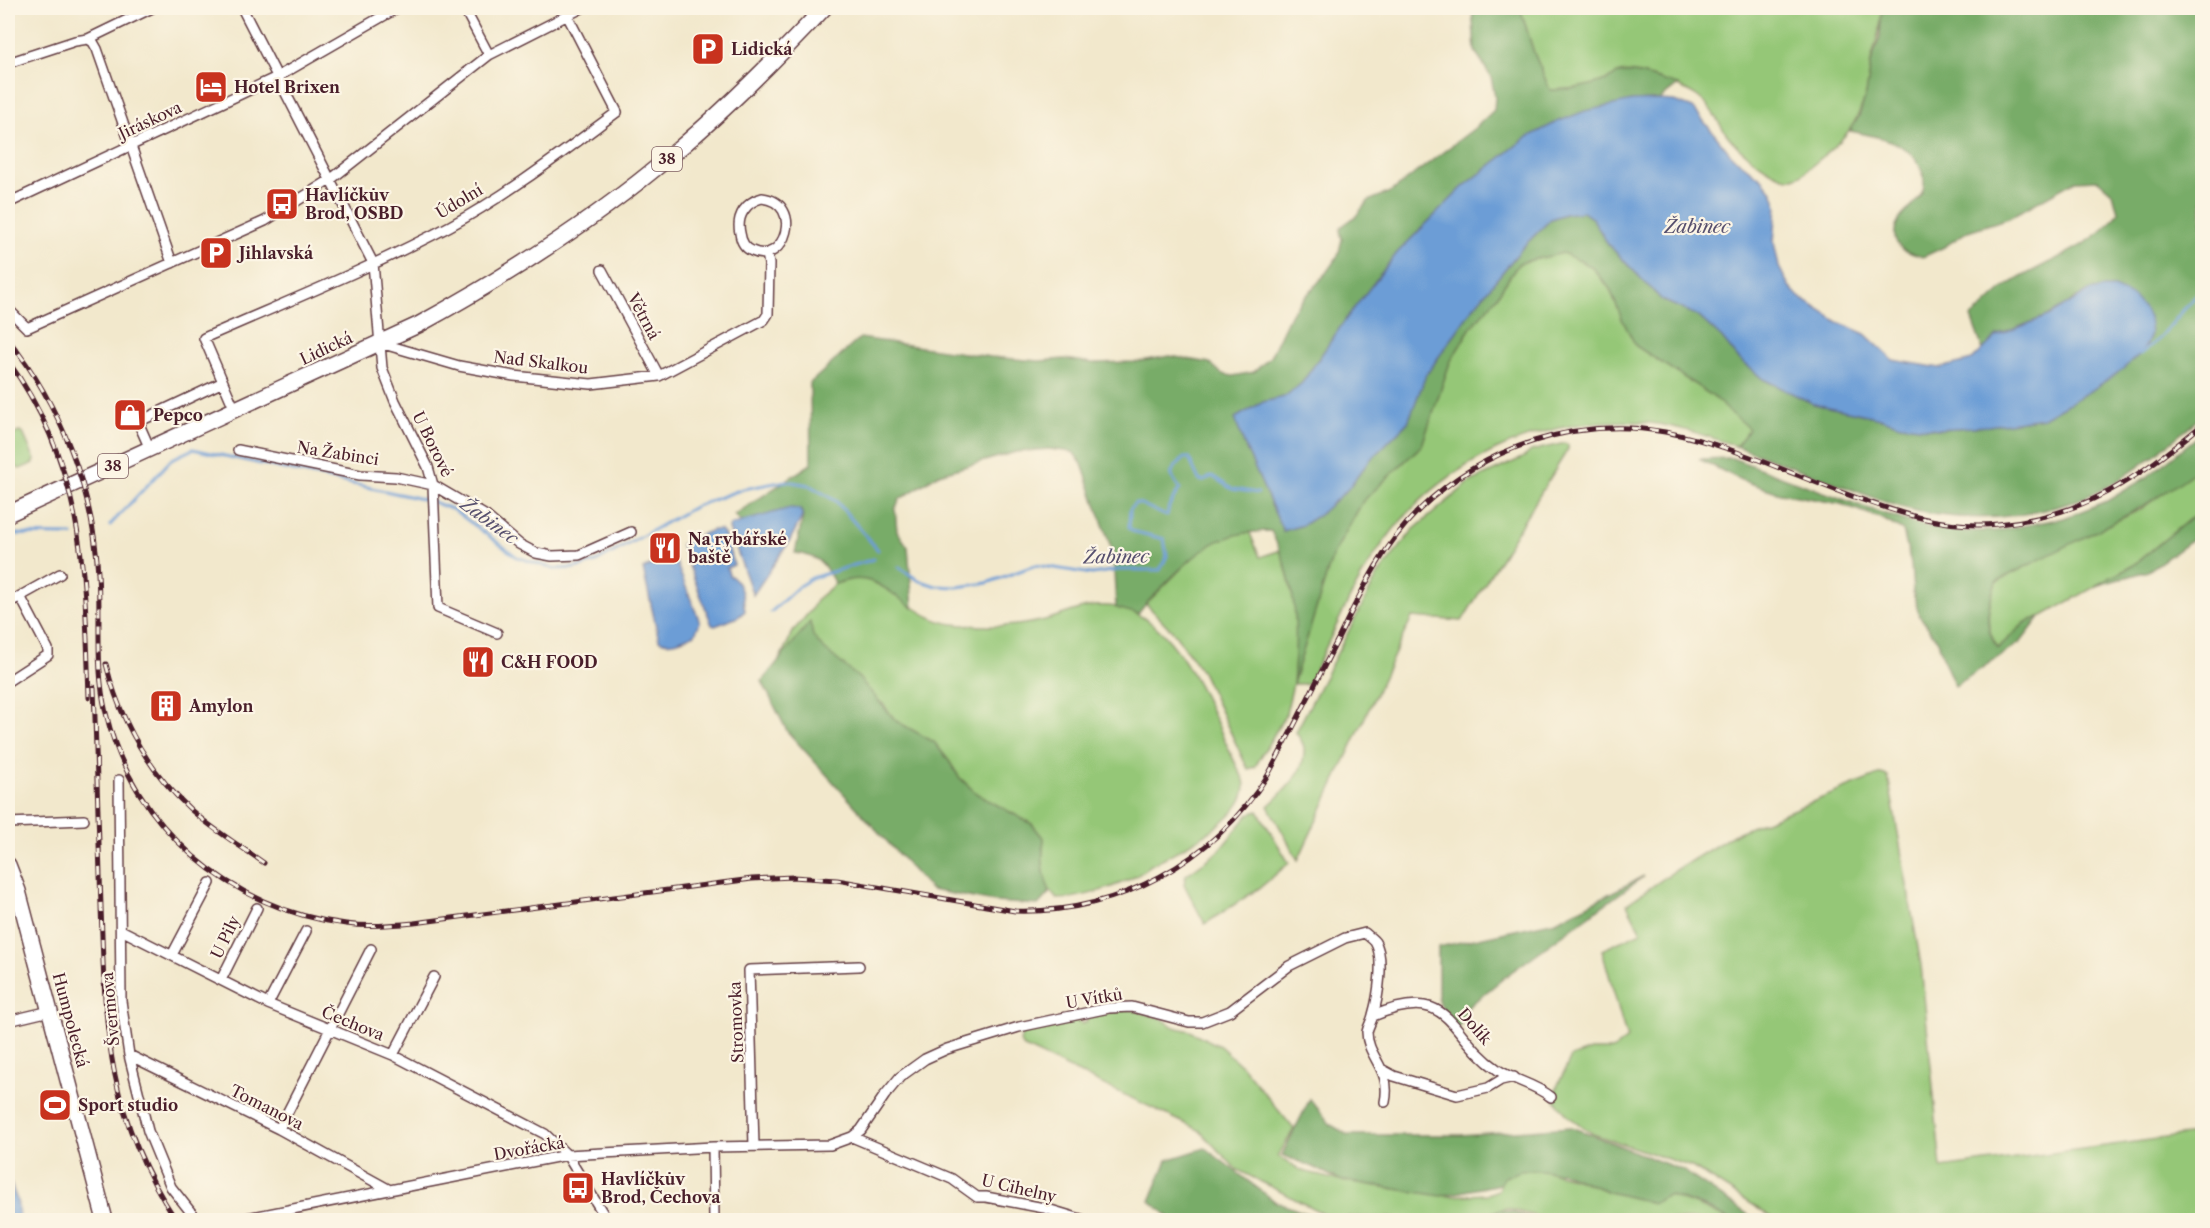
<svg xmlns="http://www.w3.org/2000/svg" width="2210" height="1228" viewBox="0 0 2210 1228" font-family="'Libre Caslon Text',serif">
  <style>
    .green { fill: #95c777; stroke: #707351; stroke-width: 1.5 }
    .forest { fill: #78ac68; stroke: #61664a; stroke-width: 1.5 }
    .water { fill: #6c9dd6; stroke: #5b5e80; stroke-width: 1.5 }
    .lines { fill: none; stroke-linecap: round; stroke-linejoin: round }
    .stream { stroke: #6c9dd6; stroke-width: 3 }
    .minor-casing { stroke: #633d43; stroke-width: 12 }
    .primary-casing { stroke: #633d43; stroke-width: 18 }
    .minor { stroke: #fff; stroke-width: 9 }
    .primary { stroke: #fff; stroke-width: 15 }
    .rail-casing { stroke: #4a1f2b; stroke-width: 5 }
    .rail { stroke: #fcf5e5; stroke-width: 3; stroke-dasharray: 9; stroke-linecap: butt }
    .labels { text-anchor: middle; stroke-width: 4.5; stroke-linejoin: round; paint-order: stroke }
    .shield { fill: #fcf5e5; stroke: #7f5f63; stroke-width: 1.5 }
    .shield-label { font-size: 15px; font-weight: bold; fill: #4a1f2b }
    .poi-label { font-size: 16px; font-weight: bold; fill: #4a1f2b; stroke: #fcf5e5; text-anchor: start }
    .street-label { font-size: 16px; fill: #4a1f2b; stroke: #fcf5e5 }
    .water-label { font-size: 18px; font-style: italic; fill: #58516f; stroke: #fcf5e5 }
  </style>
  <rect width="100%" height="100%" fill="#fcf5e5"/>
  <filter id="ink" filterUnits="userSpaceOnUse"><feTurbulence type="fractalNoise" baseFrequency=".0167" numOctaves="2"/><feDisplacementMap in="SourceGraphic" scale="12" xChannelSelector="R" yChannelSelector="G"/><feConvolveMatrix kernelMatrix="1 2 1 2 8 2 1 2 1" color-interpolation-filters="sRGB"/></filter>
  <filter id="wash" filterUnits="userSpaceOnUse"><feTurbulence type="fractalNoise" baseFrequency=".008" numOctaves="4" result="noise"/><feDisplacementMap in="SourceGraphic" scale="24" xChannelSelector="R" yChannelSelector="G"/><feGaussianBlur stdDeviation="1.35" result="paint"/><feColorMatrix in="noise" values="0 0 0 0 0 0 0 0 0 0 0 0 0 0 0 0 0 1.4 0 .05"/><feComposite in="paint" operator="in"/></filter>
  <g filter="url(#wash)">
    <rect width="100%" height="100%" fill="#f2e8cc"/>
    <path class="green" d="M1520 8H1882C1882 29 1875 42 1871 62 1869 73 1869 83 1866 94 1853 138 1833 147 1801 175 1799 176 1794 178 1792 178 1776 180 1738 149 1728 136 1718 123 1712 107 1698 97 1685 87 1636 69 1620 73 1616 74 1612 78 1608 79 1591 87 1569 90 1550 90L1534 53Z
      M1563 253 1591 266 1610 289 1623 321 1636 346 1711 395 1750 429 1736 446C1704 435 1672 424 1639 422 1539 416 1441 463 1383 543 1352 586 1332 637 1308 684H1293L1286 714 1255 767 1248 769 1202 672 1175 634 1146 604 1199 551 1222 538 1249 531 1260 557 1281 550C1289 579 1297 608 1297 638 1297 652 1293 667 1294 680L1332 557 1363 501 1422 445 1450 362 1471 327 1493 302 1519 263Z
      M19 432 23 433 35 460 34 463 20 469 17 468 8 447V437Z
      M1565 443 1568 445V449L1462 621 1412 617 1298 860 1268 806C1284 791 1306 773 1304 749 1304 743 1299 737 1296 732L1378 575 1413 530 1470 482 1524 457 1531 451Z
      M2202 466V509L2132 566 2043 616 2026 622 1998 648C1983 627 1988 606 1996 582L2058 549 2139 510Z
      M856 578C893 582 916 620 953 624 982 627 1012 628 1040 621 1056 618 1072 610 1088 607 1179 592 1210 720 1244 780 1254 816 1176 851 1151 865 1146 868 1142 873 1136 876 1116 887 1080 899 1057 899 1041 884 1041 859 1044 839L1032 824 977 794 959 777 949 761 934 742 896 721 882 703 775 668 794 630 811 610 817 599 835 584Z
      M1881 774 1888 776 1921 965 1941 1168 2202 1133V1220H1776L1692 1167 1593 1134 1568 1116 1555 1100 1556 1089 1571 1057 1591 1050H1613L1627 1039 1602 950 1641 932 1627 904 1673 872 1738 832Z
      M1258 811 1289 863 1261 887 1205 924 1187 890 1184 884 1186 875 1218 852 1249 814Z
      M1130 1009 1161 1018 1174 1027 1190 1031 1220 1046 1242 1066 1294 1129 1278 1156 1300 1170 1328 1178 1396 1189 1447 1196 1488 1194 1498 1190 1503 1178 1518 1170H1543L1576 1179 1609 1192 1654 1203 1667 1195 1699 1206 1730 1220H1550L1505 1208 1476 1220H1402L1389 1218 1338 1217 1324 1214 1236 1169 1199 1130 1022 1046 1020 1042 1022 1034 1029 1030 1076 1018 1082 1024 1087 1021V1016Z"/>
    <path class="forest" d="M1472 8H1520L1534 53 1550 90C1569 90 1588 87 1606 80 1612 78 1616 73 1623 73 1640 71 1662 81 1678 85L1659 100 1632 101 1526 138 1463 187 1397 253 1348 316 1302 383 1284 397 1263 402 1235 418 1244 444 1283 531 1303 525 1319 515 1347 490 1369 461 1408 422 1426 375 1473 308 1523 247 1551 219 1565 214 1583 212 1593 219 1608 244 1662 300 1698 316 1722 338 1738 358 1763 379 1814 404 1876 417 1901 425 1939 429 1988 426 2043 418 2095 388 2123 368 2141 353 2147 344 2076 297 2064 307 2049 315 1997 336 1983 350 1971 317C1984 308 1994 295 2007 286 2039 263 2099 246 2118 212L2113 193 2098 180 2075 181 2009 218 1968 231 1944 247 1923 257C1911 253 1897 251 1895 237 1892 215 1917 208 1923 190 1925 184 1924 174 1921 168 1908 140 1877 137 1850 131L1859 116 1866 94 1871 63 1880 36 1882 8H2202V416C2171 442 2139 470 2103 489 2053 514 1993 523 1938 515 1906 511 1874 498 1843 486 1807 472 1771 459 1736 446L1749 429 1711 395 1636 346 1623 321 1610 289 1591 266 1563 253 1519 263 1493 302 1471 327 1450 362 1422 445 1363 501 1332 557 1293 684C1298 626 1298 584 1271 531 1223 532 1206 544 1173 576 1161 589 1148 600 1138 614L1116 608 1113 553 1082 464 1073 452 1049 449 1016 452 939 474 900 499 895 509 897 531 908 547 913 608C885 589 871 570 835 584 824 563 820 556 795 553L803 516 800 509H795L741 522 734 515 811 464 810 383 860 338 991 357 1039 361 1065 359 1092 363 1135 362 1170 356 1210 363 1222 374 1233 376 1254 372 1270 357 1291 313 1323 277 1338 256 1342 239 1340 231 1341 227 1356 216 1368 201 1392 191 1476 127 1494 110 1495 97 1491 77 1475 51Z
      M2202 433V466C2140 515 2065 545 1996 582 1988 605 1982 627 1998 648L2026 622 2040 617 2021 642 1955 686 1946 666 1938 641 1919 615 1913 592 1911 564 1903 531 1883 519 1841 504 1780 493 1741 480 1699 459 1732 458 1864 507 1919 525 1959 531H1996L2064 518 2107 501 2147 477Z
      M2202 509V533L2148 571 2095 586 2132 566Z
      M810 622 813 636 822 647 859 678 896 721 934 742 949 761 959 777 977 794 1032 824 1044 839C1041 857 1043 875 1050 892L1038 905 995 902 931 890 787 731 762 681Z
      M1644 876 1510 973 1468 1007 1457 1033 1438 1001V947L1556 921Z
      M1310 1099 1331 1125 1348 1135H1461L1571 1127 1682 1170 1756 1220H1730L1705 1207 1668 1195 1654 1203 1609 1192 1561 1172C1554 1174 1549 1170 1541 1170 1527 1168 1516 1171 1503 1178L1500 1184 1441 1196 1340 1180 1315 1168 1282 1155Z
      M1205 1148 1276 1202 1324 1220H1173L1150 1201 1167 1160Z
      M1500 1209 1539 1220H1476Z"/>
    <path class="water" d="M1659 100 1674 101 1693 108 1733 157 1762 179 1772 191 1777 205 1774 242 1779 267 1789 286 1799 297 1838 322 1865 334 1893 360 1940 368 1972 360 1997 336 2050 315 2089 291 2103 288H2114L2134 297 2145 310 2149 318 2151 334 2147 344 2141 353 2123 369 2095 388 2043 418 1988 426 1939 429 1901 425 1876 417 1814 404 1763 379 1738 358 1722 338 1698 316 1662 300 1608 244 1593 219 1583 212 1565 214 1551 219 1523 247 1473 308 1426 375 1408 422 1369 461 1347 490 1319 515 1303 525 1283 531 1244 444 1235 418 1263 402 1284 397 1302 383 1348 316 1397 253 1463 187 1526 138 1557 122 1585 111 1632 101Z
      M790 508 799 509 802 513V517L789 542 753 595 729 529 730 525Z
      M713 530H720L724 534 734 565 727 568 729 575C742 581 743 599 745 611L738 617 715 626 712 625 681 545 685 541Z
      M673 555 700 622 695 634C684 638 671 647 659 640L643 569Z
      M8 1177 17 1200 20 1220H8Z"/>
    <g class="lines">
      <path class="stream" d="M2140 354 2160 338 2202 288
        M110 525 172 459 193 449 431 501 454 510 517 557 554 569 575 568 596 562 696 506 743 489 786 481 809 485 836 501 878 550
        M8 534 72 535
        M899 567 918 580 936 586 957 587 987 583 1036 565 1092 574 1118 570H1160L1167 556 1164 539 1132 531 1129 528 1130 509 1135 503 1141 504 1164 515H1167L1169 506 1180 488C1166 473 1171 471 1184 458H1189L1199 480 1204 481 1212 476 1232 489 1258 493
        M771 612 799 586 812 578 874 559"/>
    </g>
  </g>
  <g filter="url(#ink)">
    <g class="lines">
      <g class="minor-casing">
        <path id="minor" d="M242 8 373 263 382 368 395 401 428 467 433 485 438 608 497 633
          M464 8 489 55
          M88 39 93 42 97 49 172 263
          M8 63 75 41 88 39 152 8
          M762 198C805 203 785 267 752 251 745 248 741 241 740 233 736 216 746 202 762 198Z
          M8 203 277 77 397 8
          M602 270 659 376
          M8 309 27 328 265 221 330 180 489 55 582 8
          M380 343 459 366 514 376 591 384 659 376 764 320 768 314 769 264 767 254
          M235 410 204 338C286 302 371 268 450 226 509 194 563 152 617 112L567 15
          M150 449 138 422 223 382
          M238 450 360 475 396 477 433 485 486 516 519 544 536 553 552 556 579 555 631 532
          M8 603 60 574
          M8 681 48 655V649L20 596
          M119 780 121 1001 129 1055 148 1131 171 1187 197 1220
          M8 823 84 820
          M121 930 268 1004 393 1055 545 1134 567 1155 607 1220
          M172 955 210 883
          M221 980 257 908
          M268 1004 306 931
          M1373 1016C1453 982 1447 1035 1498 1070 1515 1081 1535 1084 1551 1097
          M8 1021 50 1011
          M129 1055 279 1129 388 1189
          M393 1055 434 977
          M1383 1070 1394 1076 1457 1095 1488 1088 1501 1080 1514 1077
          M279 1129 371 949
          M852 1137 952 1179 977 1197H986L1044 1208 1084 1220
          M754 1146 749 970 859 966
          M713 1147 714 1220
          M237 1220 567 1155 713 1147 830 1145 852 1137 861 1130 885 1095 900 1077 925 1059 947 1049 1019 1027 1109 1008 1132 1007 1189 1022H1202L1230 1011 1289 966 1345 938 1365 933C1368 936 1373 939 1375 942 1385 957 1378 998 1373 1015 1372 1021 1368 1026 1367 1032 1367 1058 1392 1068 1385 1102"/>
      </g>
      <g class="primary-casing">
        <path id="primary" d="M8 514 418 325C509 275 595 220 674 153 728 108 777 58 824 8
          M8 865 18 891 105 1220"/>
      </g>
      <use href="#minor" class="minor"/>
      <use href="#primary" class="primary"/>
      <g class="rail-casing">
        <path id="rail" d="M8 339C60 404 93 489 98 573 101 619 95 668 106 713 132 826 231 910 346 924 368 927 391 925 414 923L752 879 793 877 837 880 1015 911C1118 914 1213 862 1268 775 1292 731 1314 686 1337 641 1360 594 1382 546 1420 509 1484 447 1577 416 1665 432 1724 443 1780 469 1835 490 1887 509 1941 530 1998 524 2086 516 2137 478 2202 425
          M8 361C85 467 85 572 89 698
          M106 664C120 720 148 770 190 809 212 829 239 845 264 863
          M94 687C97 760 98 833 101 906 105 1028 106 1114 176 1220"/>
      </g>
      <use href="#rail" class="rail"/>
    </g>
  </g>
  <defs>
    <g id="parking-square" transform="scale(1.725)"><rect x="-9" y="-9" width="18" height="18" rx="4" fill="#c8321e" stroke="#fcf5e5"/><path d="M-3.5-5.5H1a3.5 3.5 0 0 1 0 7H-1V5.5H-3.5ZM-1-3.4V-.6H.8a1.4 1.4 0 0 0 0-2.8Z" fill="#fff"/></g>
    <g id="hotel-square" transform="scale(1.725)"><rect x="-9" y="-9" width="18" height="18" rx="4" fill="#c8321e" stroke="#fcf5e5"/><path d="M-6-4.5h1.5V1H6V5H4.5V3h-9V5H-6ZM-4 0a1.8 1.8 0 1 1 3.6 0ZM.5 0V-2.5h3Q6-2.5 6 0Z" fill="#fff"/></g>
    <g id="bus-square" transform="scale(1.725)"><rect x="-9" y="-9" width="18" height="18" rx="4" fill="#c8321e" stroke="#fcf5e5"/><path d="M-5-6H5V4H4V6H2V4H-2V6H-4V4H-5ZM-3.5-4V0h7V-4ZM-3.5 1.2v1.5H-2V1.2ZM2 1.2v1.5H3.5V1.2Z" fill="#fff"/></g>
    <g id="shop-square" transform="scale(1.725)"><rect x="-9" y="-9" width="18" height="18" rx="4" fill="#c8321e" stroke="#fcf5e5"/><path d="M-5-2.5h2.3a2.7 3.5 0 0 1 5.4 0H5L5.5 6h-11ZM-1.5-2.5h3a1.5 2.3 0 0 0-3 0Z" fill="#fff"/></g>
    <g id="restaurant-square" transform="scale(1.725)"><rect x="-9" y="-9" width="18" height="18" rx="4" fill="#c8321e" stroke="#fcf5e5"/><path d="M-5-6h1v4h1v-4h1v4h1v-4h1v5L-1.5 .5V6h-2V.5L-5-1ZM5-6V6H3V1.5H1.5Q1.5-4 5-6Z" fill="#fff"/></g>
    <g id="building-square" transform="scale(1.725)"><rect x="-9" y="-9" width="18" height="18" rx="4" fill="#c8321e" stroke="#fcf5e5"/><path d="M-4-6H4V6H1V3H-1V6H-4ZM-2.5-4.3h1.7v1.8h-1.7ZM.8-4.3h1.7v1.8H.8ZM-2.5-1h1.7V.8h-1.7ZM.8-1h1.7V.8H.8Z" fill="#fff"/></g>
    <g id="stadium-square" transform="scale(1.725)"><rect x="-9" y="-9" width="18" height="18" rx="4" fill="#c8321e" stroke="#fcf5e5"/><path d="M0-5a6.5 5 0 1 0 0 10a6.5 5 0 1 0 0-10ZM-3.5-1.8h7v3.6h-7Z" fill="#fff"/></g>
  </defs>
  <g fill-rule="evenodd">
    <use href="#parking-square" x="708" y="49"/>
    <use href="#hotel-square" x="211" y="87"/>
    <use href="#bus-square" x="282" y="204"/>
    <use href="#parking-square" x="216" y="253"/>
    <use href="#shop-square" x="130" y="415"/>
    <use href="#restaurant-square" x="665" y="548"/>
    <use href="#restaurant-square" x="478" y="662"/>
    <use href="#building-square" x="166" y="706"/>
    <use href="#stadium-square" x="55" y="1105"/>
    <use href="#bus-square" x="578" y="1188"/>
  </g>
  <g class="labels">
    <g class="shield">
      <rect x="652" y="147" width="30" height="24" rx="4.5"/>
      <rect x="98" y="454" width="30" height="24" rx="4.5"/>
    </g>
    <g class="shield-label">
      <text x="667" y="164">38</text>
      <text x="113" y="471">38</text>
    </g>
    <g class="poi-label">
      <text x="731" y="55">Lidická</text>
      <text x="234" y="93">Hotel Brixen</text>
      <text x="305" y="201">Havlíčkův<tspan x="305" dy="18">Brod, OSBD</tspan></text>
      <text x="239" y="259">Jihlavská</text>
      <text x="153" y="421">Pepco</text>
      <text x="688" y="545">Na rybářské<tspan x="688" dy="18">baště</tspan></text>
      <text x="501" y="668">C&amp;H FOOD</text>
      <text x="189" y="712">Amylon</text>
      <text x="78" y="1111">Sport studio</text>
      <text x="601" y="1185">Havlíčkův<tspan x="601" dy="18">Brod, Čechova</tspan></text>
    </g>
    <g class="street-label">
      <text transform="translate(150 120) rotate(-25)" y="6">Jiráskova</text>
      <text transform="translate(459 201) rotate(-31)" y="6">Údolní</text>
      <text transform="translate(644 316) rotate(62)" y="6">Větrná</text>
      <text transform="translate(326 348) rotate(-25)" y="6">Lidická</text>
      <text transform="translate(541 362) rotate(7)" y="6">Nad Skalkou</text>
      <text transform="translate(433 444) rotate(64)" y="6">U Borové</text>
      <text transform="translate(338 453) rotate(9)" y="6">Na Žabinci</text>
      <text transform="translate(225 937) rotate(-64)" y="6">U Pily</text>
      <text transform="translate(1094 998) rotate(-9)" y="6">U Vítků</text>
      <text transform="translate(110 1009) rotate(-95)" y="6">Švermova</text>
      <text transform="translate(71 1020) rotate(75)" y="6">Humpolecká</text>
      <text transform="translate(736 1022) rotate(-92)" y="6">Stromovka</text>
      <text transform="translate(353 1023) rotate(22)" y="6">Čechova</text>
      <text transform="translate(1475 1026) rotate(49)" y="6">Dolík</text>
      <text transform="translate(267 1107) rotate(27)" y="6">Tomanova</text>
      <text transform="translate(529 1148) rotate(-10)" y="6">Dvořácká</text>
      <text transform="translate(1019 1188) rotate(13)" y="6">U Cihelny</text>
    </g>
    <g class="water-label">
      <text x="1697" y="233">Žabinec</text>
      <text transform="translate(489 521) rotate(36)" y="6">Žabinec</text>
      <text transform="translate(1116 557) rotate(-1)" y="6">Žabinec</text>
    </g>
  </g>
  <rect width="2210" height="1228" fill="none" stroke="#fcf5e5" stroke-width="30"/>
</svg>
